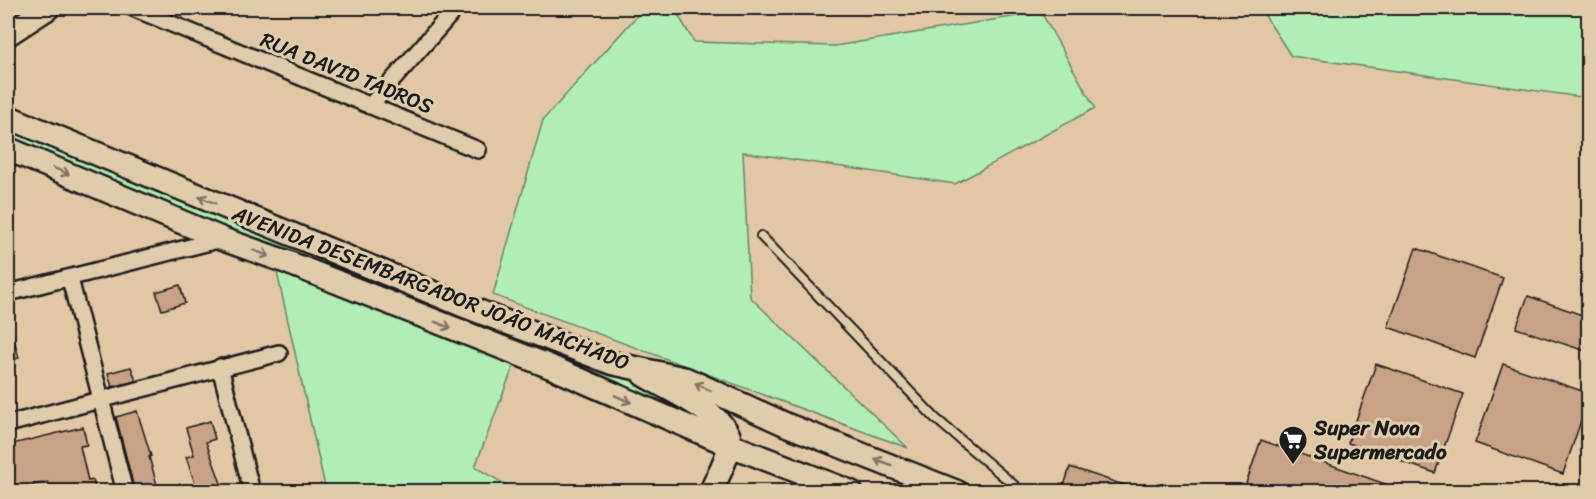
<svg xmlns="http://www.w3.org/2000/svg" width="1596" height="499" viewBox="0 0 1596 499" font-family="Sriracha,sans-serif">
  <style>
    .green { fill: #b0eeb5; stroke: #668568; stroke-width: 1.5 }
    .building { fill: #c9a186; stroke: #1c1c1c; stroke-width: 1.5 }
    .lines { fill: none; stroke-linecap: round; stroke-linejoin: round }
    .lane-casing { stroke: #1c1c1c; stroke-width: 12 }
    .street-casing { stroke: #1c1c1c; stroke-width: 20 }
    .secondary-casing { stroke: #1c1c1c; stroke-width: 27 }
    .lane { stroke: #dfccaa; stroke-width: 8 }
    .street { stroke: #dfccaa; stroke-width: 15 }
    .secondary { stroke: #dfccaa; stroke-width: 22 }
    .oneway { stroke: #7e7463 }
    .labels { text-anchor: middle; stroke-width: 6; stroke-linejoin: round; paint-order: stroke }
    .street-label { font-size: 21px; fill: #1c1c1c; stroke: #dfccaa }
    .poi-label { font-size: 21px; font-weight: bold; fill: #1c1c1c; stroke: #dfccaa; text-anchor: start }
  </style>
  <rect width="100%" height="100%" fill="#e2c7a5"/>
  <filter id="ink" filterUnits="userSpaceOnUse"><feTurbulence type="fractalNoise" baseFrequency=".0167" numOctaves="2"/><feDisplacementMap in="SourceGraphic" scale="12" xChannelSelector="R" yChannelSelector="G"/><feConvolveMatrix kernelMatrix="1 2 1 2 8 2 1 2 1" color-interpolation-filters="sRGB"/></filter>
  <g filter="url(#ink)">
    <path class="green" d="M8 8H30L8 22Z
      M644 8H674L694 42 835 46 1041 12 1095 108 955 184 743 152 750 297 908 448 493 295 543 120Z
      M1260 8H1588V98L1291 56Z
      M8 121 692 406 705 423 8 143Z
      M276 268 517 357 475 467 517 491H326Z"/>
    <path class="building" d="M1416 248 1503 278 1475 358 1388 327Z
      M180 285 185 303 162 310 156 292Z
      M1528 296 1588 317V352L1516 328Z
      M8 328H11L19 358 8 361Z
      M1376 364 1463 394 1435 473 1348 443Z
      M1503 364 1588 393V400L1563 474 1475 443Z
      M131 367 136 381 112 387 108 373Z
      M137 411 151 456 149 457 159 492H135L116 417Z
      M210 421 215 439 206 442 222 486 198 492 186 457 194 455 186 428Z
      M83 427 87 445 80 446 88 481 93 480 96 492H51L48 482 8 490V445Z
      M1261 440 1402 490 1401 492H1243Z
      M1070 467 1136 489V492H1062Z"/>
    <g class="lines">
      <g class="lane-casing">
        <path id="lane" d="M761 236 935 418 1022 492"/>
      </g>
      <g class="street-casing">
        <path id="street" d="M133 8 478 150
          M370 106 456 8
          M70 279 125 492
          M8 293 222 239
          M220 367 252 492
          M8 424 279 353"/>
      </g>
      <g class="secondary-casing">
        <path id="secondary" d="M8 34 48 8
          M8 117 465 306 612 363 686 379 787 425 957 492
          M8 149 222 239 284 261 551 367 730 445 851 492
          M644 375C665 388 731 416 730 443 729 456 716 479 711 492"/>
      </g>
      <use href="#lane" class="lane"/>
      <use href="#street" class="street"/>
      <use href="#secondary" class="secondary"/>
    </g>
    <defs><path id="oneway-shaft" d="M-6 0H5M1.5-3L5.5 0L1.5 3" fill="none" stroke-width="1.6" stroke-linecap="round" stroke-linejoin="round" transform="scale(1.5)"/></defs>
    <g class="oneway">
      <use href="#oneway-shaft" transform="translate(61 171) rotate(23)"/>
      <use href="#oneway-shaft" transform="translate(207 200) rotate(-158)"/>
      <use href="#oneway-shaft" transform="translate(261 253) rotate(20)"/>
      <use href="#oneway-shaft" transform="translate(443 325) rotate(22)"/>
      <use href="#oneway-shaft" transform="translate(703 387) rotate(-154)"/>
      <use href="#oneway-shaft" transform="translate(623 399) rotate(24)"/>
      <use href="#oneway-shaft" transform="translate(883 462) rotate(-159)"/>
    </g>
  </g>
  <defs>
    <g id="supermarket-pin" transform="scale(1.5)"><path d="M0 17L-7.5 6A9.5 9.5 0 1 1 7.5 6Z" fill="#1c1c1c" stroke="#dfccaa"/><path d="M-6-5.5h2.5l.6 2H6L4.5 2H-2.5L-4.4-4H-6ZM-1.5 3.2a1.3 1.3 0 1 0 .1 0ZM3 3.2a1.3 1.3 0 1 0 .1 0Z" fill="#fff"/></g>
  </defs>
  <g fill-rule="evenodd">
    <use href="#supermarket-pin" x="1293" y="440"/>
  </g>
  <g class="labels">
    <g class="street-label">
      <text transform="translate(347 73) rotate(22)" y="7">RUA DAVID TADROS</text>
      <text transform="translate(431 288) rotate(21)" y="7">AVENIDA DESEMBARGADOR JOÃO MACHADO</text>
    </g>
    <g class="poi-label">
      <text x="1314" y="435">Super Nova<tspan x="1314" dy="24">Supermercado</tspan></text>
    </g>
  </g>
  <rect width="1596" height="499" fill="none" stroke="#dfccaa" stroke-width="30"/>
  <rect x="15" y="15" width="1566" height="469" fill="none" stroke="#1c1c1c" stroke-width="2" filter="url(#ink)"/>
</svg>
